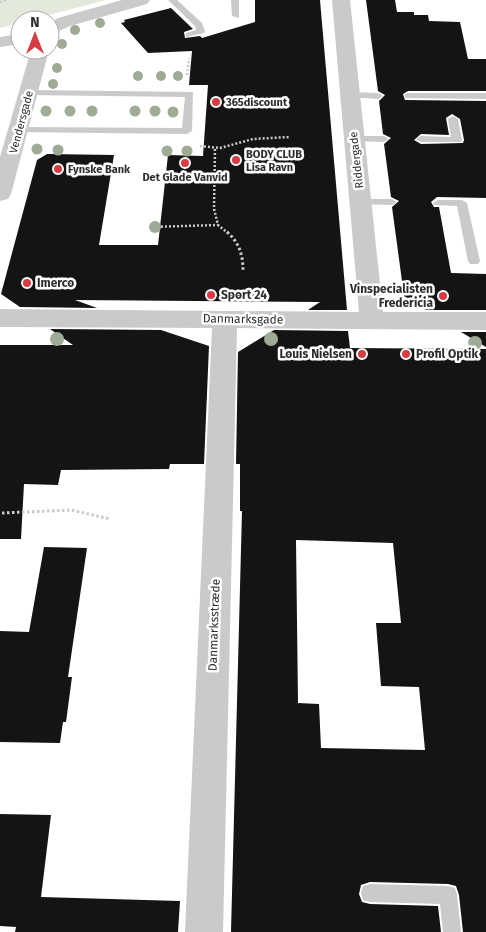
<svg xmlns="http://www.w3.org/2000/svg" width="486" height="932" viewBox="0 0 486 932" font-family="'Fira Sans',sans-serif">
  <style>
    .green { fill: #e3eadc }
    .building { fill: #141414; fill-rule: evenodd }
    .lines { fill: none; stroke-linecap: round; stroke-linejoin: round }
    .path-far1 { stroke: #cacaca; stroke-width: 2.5; stroke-dasharray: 2 2; stroke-linecap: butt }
    .path { stroke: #cacaca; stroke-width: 3; stroke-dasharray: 2.5 2.5; stroke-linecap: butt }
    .service { fill: #cacaca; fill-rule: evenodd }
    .minor { fill: #cacaca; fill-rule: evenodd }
    .tertiary { fill: #cacaca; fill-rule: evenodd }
    .tree { fill: #9fab95 }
    .poi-dot { fill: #d83c43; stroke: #fff; stroke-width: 2 }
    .labels { text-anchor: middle; stroke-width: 5; stroke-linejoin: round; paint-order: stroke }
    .far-poi-label { font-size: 11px; font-weight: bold; fill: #2d2d2d; stroke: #fff; text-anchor: start }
    .far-street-label { font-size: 11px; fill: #2d2d2d; stroke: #fff }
    .poi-label { font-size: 12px; font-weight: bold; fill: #2d2d2d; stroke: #fff; text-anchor: start }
    .street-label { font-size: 12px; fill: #2d2d2d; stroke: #fff }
  </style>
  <rect width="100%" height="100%" fill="#fff"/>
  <path class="green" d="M0 0H106L30 20H20V23L0 28Z"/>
  <path class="building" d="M255 0H320L347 310H308L320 302 75 300 97 308 20 307 1 294 37 160 47 154 114 155 99 245H158L168 155 203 156 208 85H189L192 51 148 53 121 23 125 22 124 20 171 8 193 29 184 32 185 38 200 36 202 38 255 22Z
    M366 0H395L397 12H414V15H428L429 21 460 22 468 59H486V91H408L403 94 405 100 486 101V198L437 197 431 202 434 207H439L451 273 486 274V310H426L404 296 392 207 399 201 391 197 384 144 391 138 383 134 379 101 385 95 378 91ZM452 114 460 119 464 140 463 143 421 144 414 140 421 134 449 135 446 118Z
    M50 329 161 330 209 346 204 464H170L169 469 61 470 58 485 24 484 21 539H0V345H73Z
    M274 330 348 331 350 348 486 349V932H463L459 895 456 886 448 884 370 882 361 885 359 894 362 902 370 904 438 906 441 932H231L242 511H240V464H236L238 352ZM296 540 393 543 401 623H376L381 686 419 687 425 750 321 748 319 704 298 703Z
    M461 332H486V347Z
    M44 547 87 548 68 677H72L66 722H63L60 743 0 742V631L29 632Z
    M0 814 51 815 41 897 180 901 178 932H15L16 927 0 926Z"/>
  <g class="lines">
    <path class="path-far1" d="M0 2 7 0
      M187 75 189 58
      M200 146 220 148 253 139 289 137
      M215 149 214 209 218 225 228 233
      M149 227 218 225"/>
    <path class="path" d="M227 232C239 242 243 255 243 270
      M2 513 71 510 110 519"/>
    <path class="service" d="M168 0H177L202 23 205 31 204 33 186 37V33L196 30 195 26Z
      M231 0H239V18L232 16Z
      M29 90 193 92 192 131 187 134 15 132V128L19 127 182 128 185 97 26 95V91Z
      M350 92 378 93 383 96 378 99 347 97 345 95Z
      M408 93H486V99L405 98V94Z
      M453 116 458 119 462 140 461 142H421L416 139 421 136 451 137 448 119Z
      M354 136H384L389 139 384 142 350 141 349 139Z
      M360 199H392L397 202 392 205 356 204 355 202Z
      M438 200H462L467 203 480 261 478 264H470L468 261 457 206 434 205 433 203Z
      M370 884 448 886 455 888 457 895 461 932H443L440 904 370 902 363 900 361 893 363 886Z"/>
    <path class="minor" d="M332 0H350L383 312H486V330L237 328 223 932H185L212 328 0 327V309L359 312Z
      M20 34V44L0 47V37Z"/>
    <path class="tertiary" d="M122 0H150L147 4 70 26 50 35V23L58 18Z
      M31 50H49L11 194 8 199 0 201V157Z"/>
  </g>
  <g class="tree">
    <circle cx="100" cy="23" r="5"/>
    <circle cx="75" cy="30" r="5"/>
    <circle cx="62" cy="44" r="5"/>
    <circle cx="57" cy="68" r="5"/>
    <circle cx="138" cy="76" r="5"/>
    <circle cx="161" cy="76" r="5"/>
    <circle cx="178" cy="76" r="5"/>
    <circle cx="53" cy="84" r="5"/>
    <circle cx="46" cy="111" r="5.5"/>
    <circle cx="70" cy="111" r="5.5"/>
    <circle cx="92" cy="111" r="5.5"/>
    <circle cx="135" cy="111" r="5.5"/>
    <circle cx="155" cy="111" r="5.5"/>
    <circle cx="173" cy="112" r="5.5"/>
    <circle cx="37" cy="149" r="5.5"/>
    <circle cx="58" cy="150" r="5.5"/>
    <circle cx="167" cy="151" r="5.5"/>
    <circle cx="187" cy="151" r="5.5"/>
    <circle cx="155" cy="227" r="6"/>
    <circle cx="57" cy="339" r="7"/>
    <circle cx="271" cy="339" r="7"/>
    <circle cx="475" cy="343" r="7"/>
  </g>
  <g class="poi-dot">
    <circle cx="216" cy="102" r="5"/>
    <circle cx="236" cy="160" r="5"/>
    <circle cx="185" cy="163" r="5"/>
    <circle cx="58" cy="169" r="5"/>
    <circle cx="27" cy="283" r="5"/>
    <circle cx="211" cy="295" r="5"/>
    <circle cx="443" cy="296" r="5"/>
    <circle cx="362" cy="354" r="5"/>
    <circle cx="406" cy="354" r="5"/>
  </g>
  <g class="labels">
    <g class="far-poi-label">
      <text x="226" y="106">365discount</text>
      <text x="246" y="158">BODY CLUB<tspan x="246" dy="13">Lisa Ravn</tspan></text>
      <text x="68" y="173">Fynske Bank</text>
      <text x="185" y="181" text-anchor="middle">Det Glade Vanvid</text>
    </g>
    <g class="far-street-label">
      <text transform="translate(21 122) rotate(-75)" y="4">Vendersgade</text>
      <text transform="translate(356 160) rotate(-96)" y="4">Riddergade</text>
    </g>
    <g class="poi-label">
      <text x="37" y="287">Imerco</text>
      <text x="433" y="293" text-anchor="end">Vinspecialisten<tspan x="433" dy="14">Fredericia</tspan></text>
      <text x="221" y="299">Sport 24</text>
      <text x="352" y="358" text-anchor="end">Louis Nielsen</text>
      <text x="416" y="358">Profil Optik</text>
    </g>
    <g class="street-label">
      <text transform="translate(243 319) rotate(1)" y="4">Danmarksgade</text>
      <text transform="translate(214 625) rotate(-88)" y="4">Danmarksstræde</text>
    </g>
  </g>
  <g transform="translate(35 35)"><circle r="24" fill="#ffffff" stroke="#ababab"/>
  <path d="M0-4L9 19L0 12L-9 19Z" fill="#d83c43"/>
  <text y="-8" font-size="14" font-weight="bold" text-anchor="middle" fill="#2d2d2d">N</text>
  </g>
</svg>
